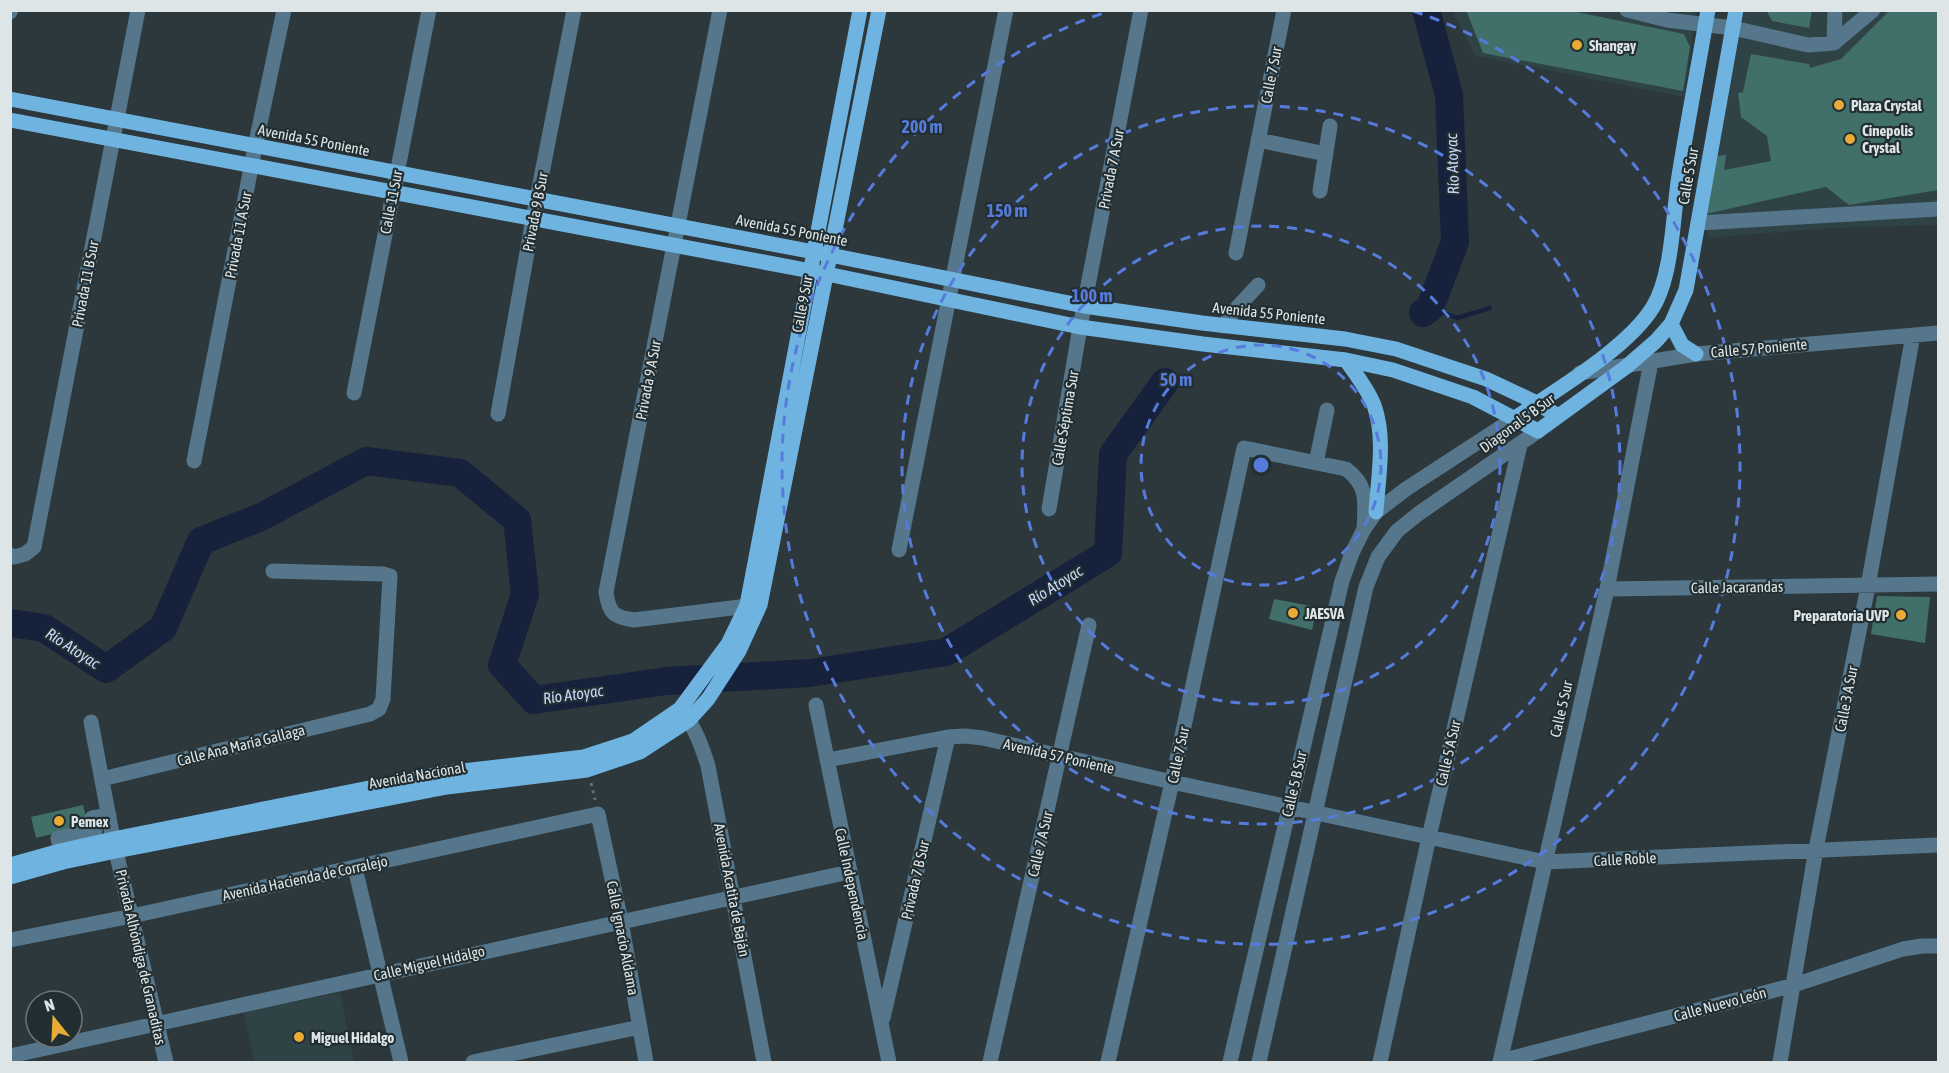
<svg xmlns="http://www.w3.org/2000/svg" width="1949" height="1073" viewBox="0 0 1949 1073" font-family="'Asap Condensed',sans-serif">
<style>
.built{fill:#2f4347}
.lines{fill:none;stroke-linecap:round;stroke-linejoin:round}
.stream{stroke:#16213b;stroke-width:4.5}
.river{stroke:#16213b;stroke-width:28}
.building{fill:#416f69}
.path{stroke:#667173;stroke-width:3;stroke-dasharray:3 4.5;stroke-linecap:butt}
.minor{stroke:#55768b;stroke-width:15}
.major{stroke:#6fb3e0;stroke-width:15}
.ring{fill:none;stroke:#577bdc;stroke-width:3;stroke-dasharray:10 8}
.poi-dot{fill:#e8ab37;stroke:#222e31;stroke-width:2}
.labels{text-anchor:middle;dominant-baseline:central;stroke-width:4.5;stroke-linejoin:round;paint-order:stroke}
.poi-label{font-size:15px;font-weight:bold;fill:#dde5e6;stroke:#222e31;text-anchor:start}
.street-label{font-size:15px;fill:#dde5e6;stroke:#222e31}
.water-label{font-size:16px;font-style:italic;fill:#c7d7f8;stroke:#222e31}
.centre{fill:#577bdc;stroke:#222e31;stroke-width:3}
.ring-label{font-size:18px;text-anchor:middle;font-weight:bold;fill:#577bdc;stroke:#222e31;stroke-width:4.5;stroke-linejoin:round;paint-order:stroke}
</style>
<rect width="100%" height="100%" fill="#2c383b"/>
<!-- built -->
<path class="built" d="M1453,11H1696L1684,97L1475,56Z
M1744,11H1938V225L1829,228L1708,238L1706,214Z
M340,993L354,1062H254L244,1012Z"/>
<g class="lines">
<!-- stream -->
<path class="stream" d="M1430,308L1457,318L1490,308"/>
<!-- river -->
<path class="river" d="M1423,313L1430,308L1455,242L1449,95L1426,10
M10,623L44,628L106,669L163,628L201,541L261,517L366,461L460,473L517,520L525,594L502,665L534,700L667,681L810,673L946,652L1108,553L1113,454L1165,382"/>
</g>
<!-- building -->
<path class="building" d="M1466,10H1567L1684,34L1690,47L1683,91L1483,53Z
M1766,10H1812L1809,28L1772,21Z
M1890,10H1938V190L1849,205L1826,187L1706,214L1716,156L1726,155L1724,170L1771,161L1767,136L1741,117L1738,93L1743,92L1751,54L1809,64L1810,68L1841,59Z
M1877,596L1930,597L1925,643L1871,634Z
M1274,599L1317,607L1312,630L1269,619Z
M83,805L88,825L36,838L31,817Z"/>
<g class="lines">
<!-- path -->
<path class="path" d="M591,783L595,800"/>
<!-- minor -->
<path class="minor" d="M720,10L606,592C609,613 613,617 634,620L756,605
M1627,10L1667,20L1733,28L1808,45L1834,43L1835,10
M10,12L11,10
M1834,43L1873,10
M1258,140L1326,154
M1320,191L1330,126
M1698,223L1938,209
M1236,253L1284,10
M1224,326L1233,312L1258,285
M1580,373L1696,354L1938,333
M354,393L429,10
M498,414L533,219L574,10
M194,461L255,147L284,10
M1316,463L1327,410
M1049,509L1080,327L1141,10
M899,550L1006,10
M10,555L14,557L25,554L34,547L138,10
M1607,589L1938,584
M816,705L889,1062
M682,711C695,727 702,747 708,766L764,1062
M91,722L113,839L166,1062
M827,760L948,737L965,736L983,738L1172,782L1545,862L1938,845
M102,779L370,714L379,709L383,699L390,576L383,574L273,571
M63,862L58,838L95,831L92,818L109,815
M355,868L401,1062
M10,940L132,916L598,814L621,921L646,1062
M883,1018L948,737
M10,1056L849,872
M1501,1061L1794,985L1903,949L1922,946H1938
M473,1062L640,1027
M990,1062L1089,625
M1108,1062L1172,782L1244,448L1346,469C1369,486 1365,503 1364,529
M1230,1062L1342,581L1352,553L1364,529L1376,512L1406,489L1515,418
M1259,1062L1366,587L1378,557L1397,531L1418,514L1538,431
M1380,1062L1429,837L1520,445
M1500,1062L1607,589L1651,362
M1780,1062L1816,849L1868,586L1913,335"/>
<!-- major -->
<path class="major" d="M10,99L830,255L1084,306L1202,323L1345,339L1396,349L1486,379L1537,403L1558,416
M10,120L827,274L1080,327L1203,344L1346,360L1393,370L1473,397L1538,431L1626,367L1656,341L1671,324L1686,290L1736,10
M1671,324L1682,345L1696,354
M1346,360C1356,375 1367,388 1374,405C1386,438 1378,478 1376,512
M1515,418C1556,390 1628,348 1653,307C1672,276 1673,218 1678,182C1687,125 1698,68 1708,10
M10,865L60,851L113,839L445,773L584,757L633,741L680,709L728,644L747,605L860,10
M10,877L63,862L116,851L447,787L587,770L640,752L689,720L708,699L739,651L760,605L879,10"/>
</g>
<!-- distance rings -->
<g class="ring">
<circle cx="1261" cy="465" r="120"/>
<circle cx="1261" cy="465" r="239"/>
<circle cx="1261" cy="465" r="359"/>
<path d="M1413 11A479 479 0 1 1 1109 11"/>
</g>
<!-- markers -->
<g class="poi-dot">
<circle cx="1577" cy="45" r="6"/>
<circle cx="1839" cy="105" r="6"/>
<circle cx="1850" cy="139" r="6"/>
<circle cx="1293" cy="613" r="6"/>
<circle cx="1901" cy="615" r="6"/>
<circle cx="59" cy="821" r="6"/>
<circle cx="299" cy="1037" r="6"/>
</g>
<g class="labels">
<!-- poi labels -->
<g class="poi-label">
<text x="1589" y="45">Shangay</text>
<text x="1851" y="105">Plaza Crystal</text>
<text x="1862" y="130">Cinepolis<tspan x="1862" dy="17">Crystal</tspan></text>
<text x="1305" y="613">JAESVA</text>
<text x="1889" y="615" text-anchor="end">Preparatoria UVP</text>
<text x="71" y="821">Pemex</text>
<text x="311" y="1037">Miguel Hidalgo</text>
</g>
<!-- street labels -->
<g class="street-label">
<text transform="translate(1271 75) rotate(-79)">Calle 7 Sur</text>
<text transform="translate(314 140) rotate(11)">Avenida 55 Poniente</text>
<text transform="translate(1111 169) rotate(-79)">Privada 7 A Sur</text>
<text transform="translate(1688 176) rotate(-80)">Calle 5 Sur</text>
<text transform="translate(391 202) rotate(-79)">Calle 11 Sur</text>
<text transform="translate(535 212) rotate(-79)">Privada 9 B Sur</text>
<text transform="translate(792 230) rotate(11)">Avenida 55 Poniente</text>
<text transform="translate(238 235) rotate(-79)">Privada 11 A Sur</text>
<text transform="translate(85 284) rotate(-79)">Privada 11 B Sur</text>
<text transform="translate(802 304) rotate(-79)">Calle 9 Sur</text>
<text transform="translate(1269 313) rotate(6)">Avenida 55 Poniente</text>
<text transform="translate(1759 348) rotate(-5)">Calle 57 Poniente</text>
<text transform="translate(648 380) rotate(-79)">Privada 9 A Sur</text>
<text transform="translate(1065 418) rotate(-80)">Calle Séptima Sur</text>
<text transform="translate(1517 423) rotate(-36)">Diagonal 5 B Sur</text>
<text transform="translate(1737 587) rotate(-1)">Calle Jacarandas</text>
<text transform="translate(1846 699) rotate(-79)">Calle 3 A Sur</text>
<text transform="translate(1561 709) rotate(-77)">Calle 5 Sur</text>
<text transform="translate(241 745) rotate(-14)">Calle Ana María Gallaga</text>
<text transform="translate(1448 753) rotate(-77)">Calle 5 A Sur</text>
<text transform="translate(1178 755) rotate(-78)">Calle 7 Sur</text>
<text transform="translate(1059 756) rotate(13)">Avenida 57 Poniente</text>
<text transform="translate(417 775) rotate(-10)">Avenida Nacional</text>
<text transform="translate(1294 784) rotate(-77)">Calle 5 B Sur</text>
<text transform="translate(1040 844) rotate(-77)">Calle 7 A Sur</text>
<text transform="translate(1625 859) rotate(-3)">Calle Roble</text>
<text transform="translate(305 878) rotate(-12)">Avenida Hacienda de Corralejo</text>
<text transform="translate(915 880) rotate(-77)">Privada 7 B Sur</text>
<text transform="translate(852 884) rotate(78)">Calle Independencia</text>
<text transform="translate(732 890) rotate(79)">Avenida Acatita de Baján</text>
<text transform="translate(623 938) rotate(79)">Calle Ignacio Aldama</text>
<text transform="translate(141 957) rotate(77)">Privada Alhóndiga de Granaditas</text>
<text transform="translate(429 963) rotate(-13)">Calle Miguel Hidalgo</text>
<text transform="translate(1720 1004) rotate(-15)">Calle Nuevo León</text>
</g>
<!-- water labels -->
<g class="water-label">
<text transform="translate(1452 164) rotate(-92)">Río Atoyac</text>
<text transform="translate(1055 585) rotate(-32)">Río Atoyac</text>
<text transform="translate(73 648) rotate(33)">Río Atoyac</text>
<text transform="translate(573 694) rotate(-8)">Río Atoyac</text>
</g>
</g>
<circle cx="1261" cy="465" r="9" class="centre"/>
<g class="ring-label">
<text x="922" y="133">200 m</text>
<text x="1007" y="217">150 m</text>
<text x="1092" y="302">100 m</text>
<text x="1176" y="386">50 m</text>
</g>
<!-- border -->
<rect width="1949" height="1073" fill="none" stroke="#dde5e6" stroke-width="24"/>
<!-- north arrow -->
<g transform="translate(54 1019) rotate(342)"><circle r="28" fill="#222e31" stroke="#6d7779" stroke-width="1.5"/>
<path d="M0-4.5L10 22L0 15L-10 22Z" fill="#e8ab37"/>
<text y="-9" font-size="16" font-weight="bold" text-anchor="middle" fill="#dde5e6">N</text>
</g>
</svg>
